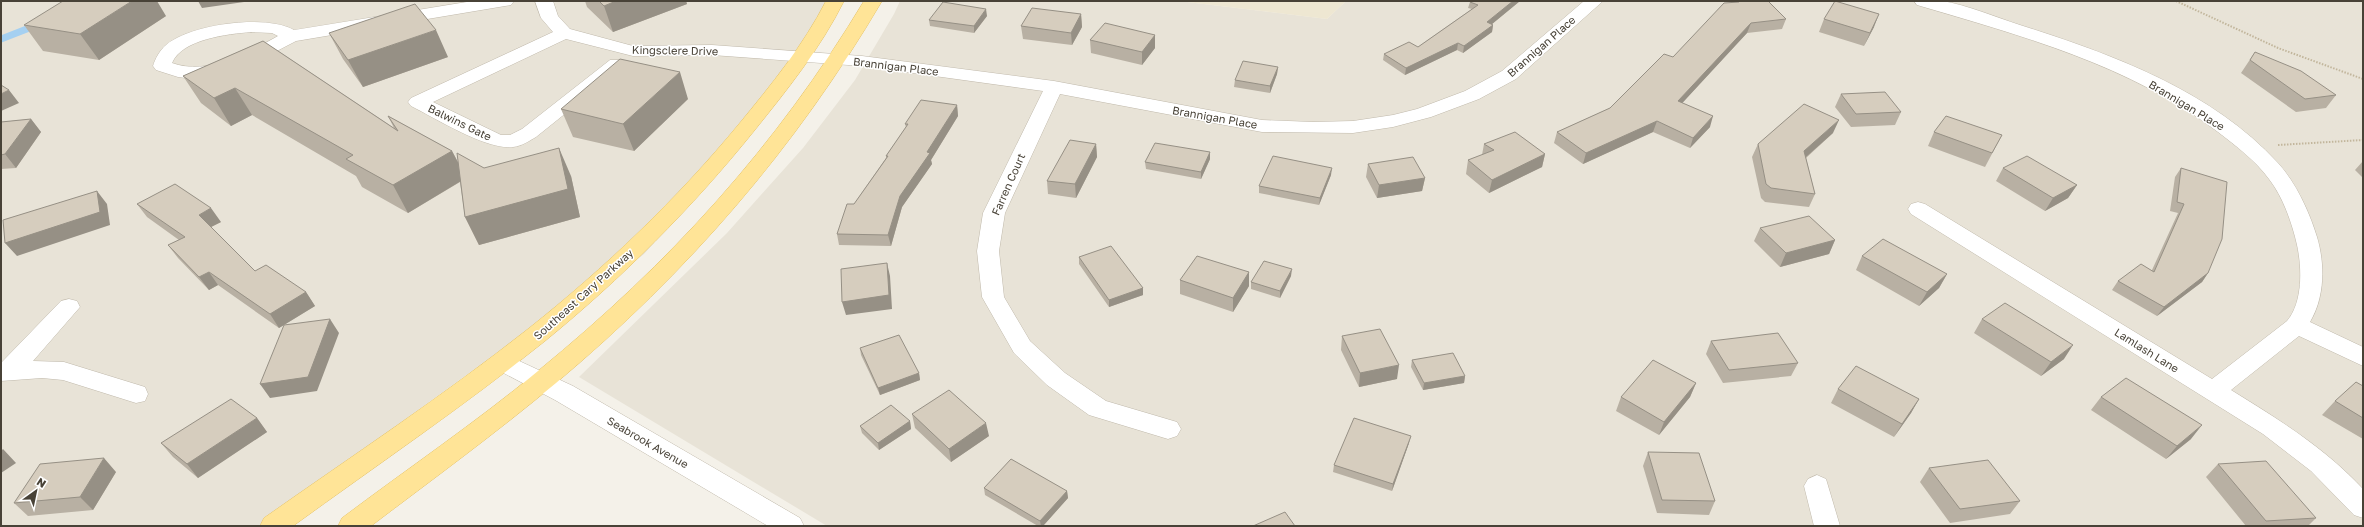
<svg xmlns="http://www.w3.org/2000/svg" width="2364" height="527" viewBox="0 0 2364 527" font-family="'Golos Text',sans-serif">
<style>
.residential{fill:#e8e3d7}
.education{fill:#eee7d2}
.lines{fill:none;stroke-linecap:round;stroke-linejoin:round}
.stream{stroke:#a5d0f1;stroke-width:7}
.minor-casing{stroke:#c0b9ab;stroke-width:1}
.primary-casing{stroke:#e5c266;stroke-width:1}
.path{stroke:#c2b69c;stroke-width:2;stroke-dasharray:1.5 1.5;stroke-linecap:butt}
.minor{fill:#fff;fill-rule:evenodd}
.primary{fill:#ffe497;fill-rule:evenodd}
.wall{fill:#b8b0a3}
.shaded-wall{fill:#969085}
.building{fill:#d6cdbe;stroke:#969085}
.labels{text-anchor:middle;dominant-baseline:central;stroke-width:3;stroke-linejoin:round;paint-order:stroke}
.street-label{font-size:11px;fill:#484237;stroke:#fff}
</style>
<rect width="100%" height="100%" fill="#f4f1e9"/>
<!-- residential -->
<path class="residential" d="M1,1H835L737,148L644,254L534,338L518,360L501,350L258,526H1Z
M900,1H1179L1327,19L1346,1H2363V526H827L579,377L727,233L803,148L855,80L894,14Z"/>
<!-- education -->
<path class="education" d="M1179,1H1346L1327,19Z"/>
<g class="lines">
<!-- stream -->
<path class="stream" d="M1,39L37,25"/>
<defs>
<path id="minor" d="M473,1H514L511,5L505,6L296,41L252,64L211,77L194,79L178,77L156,70L153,66C155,59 160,50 166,45C191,24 266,14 294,30ZM251,32L272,33L278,36C247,53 208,76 172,63C182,39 228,34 251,32Z
M535,1H553L558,16L570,29L633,46L712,45L862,56L1054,81L1262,120L1313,122L1353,121L1393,115L1417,109L1465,91L1502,71L1584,1H1603L1516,79L1479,99L1431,117L1393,127L1353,133L1262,132L1060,94L1005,213L999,251L1004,297L1030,341L1065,373L1106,401L1177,422L1181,429L1177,436L1168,439L1089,415L1047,385L1014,353L982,297L977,251L983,213L1043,91L862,66L712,55L633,56L566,39L433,102L501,135H510L522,129L610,60H622L625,64L622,68L536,137C529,141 522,146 513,147C486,150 437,119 411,106L408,102L411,98L553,32L541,18Z
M1914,1C1923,1 1933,0 1942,1C1967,5 1995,17 2020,25C2111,54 2211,90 2278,163C2296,183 2309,211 2317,237C2325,264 2325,297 2310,322L2363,347V366L2299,336L2231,390C2278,419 2325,448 2363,489V518L2354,515L2311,471L2263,434L1911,214L1908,209L1911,204L1918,202L1925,204L2212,379L2287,321C2303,302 2302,268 2297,245C2292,223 2283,197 2269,179C2255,160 2236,146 2218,132C2130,65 2022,36 1917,5Z
M69,299L77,301L80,307L33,361L64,362L145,387L148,394L145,401L136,403L63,380L42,378L1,381V363L61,301Z
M502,353L573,386L800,518L804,526H768L555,400L494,368L490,362L494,356Z
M1817,475L1826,479L1840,526H1814L1804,486L1808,479Z"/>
<path id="primary" d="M826,1H844C820,49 787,90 754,131C692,208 621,279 545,341C464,406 377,465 293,526H260L264,518C352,456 443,396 528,329C605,268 677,199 739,124C771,85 803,46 826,1Z
M864,1H882C795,149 687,273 556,383C496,433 433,479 371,526H338L342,518C407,469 475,423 538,371C670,263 776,147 864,1Z"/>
</defs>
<!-- minor casing -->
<use href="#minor" class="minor-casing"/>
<!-- primary casing -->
<use href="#primary" class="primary-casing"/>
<!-- path -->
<path class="path" d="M2176,1L2278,48L2363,79
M2278,145L2363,140"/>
<!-- minor -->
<use href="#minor" class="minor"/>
<!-- primary -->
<use href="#primary" class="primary"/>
</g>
<!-- wall -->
<path class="wall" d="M585,1H686L687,4L613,32L587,7Z
M1470,1H1520L1492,24L1493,25L1492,32L1463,53L1457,50L1405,75L1383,60L1384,54L1418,47L1472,9L1468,8L1470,2Z
M1732,1H1768L1786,19L1782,29L1747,33L1682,103L1710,127L1690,148L1653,132L1583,164L1554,143L1557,132L1610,108L1673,57L1732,3Z
M1081,14L1082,27L1072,45L1023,39L1021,26Z
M166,16L99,60L43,51L24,25Z
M987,16L974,33L930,26L929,20Z
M1824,19L1874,27L1864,46L1819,32Z
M329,33L448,57L363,87L343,59Z
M1155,35V48L1142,65L1091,53L1090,40Z
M263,41L394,128L388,116L452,151L458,162L484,168L571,176L580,217L479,245L465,217L460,182L408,213L362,187L356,176L252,115L231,126L201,103L183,76Z
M2255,52L2336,95L2326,108L2296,112L2241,73Z
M1278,67L1277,74L1270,93L1234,87L1235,80Z
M1841,94L1901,112L1895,125L1851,127L1835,107Z
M688,99L634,151L573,137L561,109Z
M957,105L958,116L931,160L932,164L902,207L891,246L839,245L837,234L854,204L886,158V156L906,127L905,124Z
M31,119L41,132L16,168L1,169V122Z
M1934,132L2002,135L1985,167L1928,146Z
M1833,133L1806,158L1815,194L1809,207L1765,202L1761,198L1752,157L1758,144Z
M1096,144L1097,157L1076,198L1048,194L1047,181Z
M1484,144L1545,154L1542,167L1489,193L1466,174L1468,160L1482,155Z
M1210,152V159L1201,179L1146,169L1145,162Z
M2363,161V178L2355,170Z
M1368,164L1425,178L1422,191L1377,198L1366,177Z
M2003,168L2077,185L2068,198L2045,211L1996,181Z
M2181,168L2208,273L2202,282L2157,316L2112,290L2118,281L2152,270L2178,213L2170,211L2175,177Z
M1331,175L1319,205L1259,193V186Z
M137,204L221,222L211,227L255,271L306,292L315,306L279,328L218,285L209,290L178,258L168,245L179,240L147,217Z
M1760,228L1835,240L1829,254L1780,267L1754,241Z
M1862,256L1947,274L1939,288L1919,306L1856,270Z
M1079,257L1143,288V295L1109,307L1079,264Z
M1249,272V286L1233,312L1180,294V280Z
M1291,276L1280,298L1251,289V282Z
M1982,319L2064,359L2041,376L1974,333Z
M1342,336L1397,379L1359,387L1341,350Z
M1711,341L1798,363L1791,376L1723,383L1706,354Z
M860,348L919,373L920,380L880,395L861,355Z
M1412,360L1465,376L1464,383L1423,390L1411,367Z
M1696,383L1690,397L1659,435L1616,411L1621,397Z
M2363,386V439L2322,415L2335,401Z
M1838,389L1919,399L1911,413L1894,437L1831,403Z
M2101,397L2191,439L2166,459L2091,410Z
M912,414L989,436L951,462L915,428Z
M257,418L267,432L198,478L173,457L161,443Z
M910,421L911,429L879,450L862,433L860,426Z
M1409,443L1392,491L1333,472L1334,465Z
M1648,452L1715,501L1709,515L1657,513L1643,466Z
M2218,464L2316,518L2308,526H2246L2206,477Z
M1929,468L2020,501L2010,514L1950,523L1920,482Z
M116,472L93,510L28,516L14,503Z
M984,488L1067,491L1068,498L1043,526H1038L985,495Z"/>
<!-- shaded-wall -->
<path class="shaded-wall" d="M132,1H157L166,16L99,60L80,34Z
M198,1H251L202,8Z
M616,1H686L687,4L613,32L604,6Z
M1513,1H1520L1486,29L1487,22Z
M986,9L987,16L974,33V26Z
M1081,14L1082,27L1072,45L1071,33Z
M1879,14L1874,27L1864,46L1870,33Z
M1751,23L1747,33L1674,112L1678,101Z
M1493,25L1492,32L1463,53L1464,46Z
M436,30L448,57L363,87L348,60Z
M1155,35V48L1142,65V52Z
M1458,43L1457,50L1405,75L1406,68Z
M1278,67L1277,74L1270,93V86Z
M680,72L688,99L634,151L623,124Z
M235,88L252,115L231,126L214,98Z
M9,90L19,103L1,111V94Z
M957,105L958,116L931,160L932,164L902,207L891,246L888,235L900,196L927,152Z
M1713,116L1710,127L1690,148L1693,138Z
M31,119L41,132L16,168L5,154Z
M1839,120L1833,133L1798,164L1804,151Z
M1657,121L1653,132L1583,164L1586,153Z
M1096,144L1097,157L1076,198L1075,184Z
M559,148L571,176L580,217L479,245L465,217Z
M452,151L466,178L408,213L393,185Z
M1210,152V159L1201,179V172Z
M1545,154L1542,167L1489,193L1492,180Z
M1332,168L1331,175L1319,205L1320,198Z
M1425,178L1422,191L1377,198L1379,185Z
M2077,185L2068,198L2045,211L2053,198Z
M97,191L107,204L110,225L17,256L5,243Z
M211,208L221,222L209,228L199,215Z
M1835,240L1829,254L1780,267L1786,253Z
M887,263L890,276L892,309L846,315L842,302Z
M1292,269L1291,276L1280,298V291Z
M209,272L218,285L209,290L199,277Z
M1249,272V286L1233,312V298Z
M2208,273L2202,282L2157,316L2164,307Z
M1947,274L1939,288L1919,306L1927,292Z
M1143,288V295L1109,307V300Z
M306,292L315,306L279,328L270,314Z
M330,319L339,333L317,391L270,398L260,384Z
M2073,345L2064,359L2041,376L2051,362Z
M1399,365L1397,379L1359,387L1360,373Z
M919,373L920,380L880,395L878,388Z
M1465,376L1464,383L1423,390L1424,383Z
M1696,383L1690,397L1659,435L1664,422Z
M1919,399L1911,413L1894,437L1902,424Z
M257,418L267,432L198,478L187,464Z
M910,421L911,429L879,450L878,443Z
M986,423L989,436L951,462L949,449Z
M2202,425L2191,439L2166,459L2177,446Z
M1411,436L1409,443L1392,491L1393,484Z
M3,449L16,463L1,473V451Z
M104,458L116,472L93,510L80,497Z
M1067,491L1068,498L1043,526H1041L1040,521Z"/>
<!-- building -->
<path class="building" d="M63,1H132L80,34L24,25Z
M599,1H616L604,6Z
M1470,1H1513L1487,22L1493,25L1464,46L1458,43L1406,68L1384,54L1409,42L1418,47L1478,5L1470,2Z
M1738,1H1768L1786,19L1751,23L1678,101L1713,116L1693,138L1657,121L1586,153L1557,132L1610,108L1664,54L1673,57L1724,3L1739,2Z
M1835,1L1879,14L1870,33L1824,19Z
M943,2L986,9L974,26L929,20Z
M415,4L436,30L348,60L329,33Z
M1032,8L1081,14L1071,33L1021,26Z
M1105,23L1155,35L1142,52L1090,40Z
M263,41L398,131L388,116L452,151L393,185L346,159L353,155L235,88L214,98L183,76Z
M2255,52L2301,71L2336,95L2305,99L2250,60Z
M620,59L680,72L623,124L561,109Z
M1243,61L1278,67L1270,86L1235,80Z
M1,85L9,90L1,94Z
M1885,92L1901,112L1856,114L1841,94Z
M921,100L957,105L927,152L930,153L900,196L888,235L837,234L847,204H854L888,156H886L908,124H905Z
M1804,104L1839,120L1804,151L1815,194L1771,188L1766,184L1758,144Z
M1946,116L2002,135L1992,153L1934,132Z
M31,119L5,154L1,155V122Z
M1515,132L1545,154L1492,180L1468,160L1494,150L1484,144Z
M1070,140L1096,144L1075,184L1047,181Z
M1155,143L1210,152L1201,172L1145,162Z
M559,148L568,189L465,217L457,153L484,168Z
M1273,156L1332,168L1320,198L1259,186Z
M2027,156L2077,185L2053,198L2003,168Z
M1413,157L1425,178L1379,185L1368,164Z
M2181,168L2227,182L2222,239L2208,273L2164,307L2118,281L2141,264L2154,272L2184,204L2177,202Z
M175,184L211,208L199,215L255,271L266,265L306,292L270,314L209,272L199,277L168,245L185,237L137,204Z
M97,191L100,212L5,243L3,220Z
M1809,216L1835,240L1786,253L1760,228Z
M1883,239L1947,274L1927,292L1862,256Z
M1111,246L1143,288L1109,300L1079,257Z
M1197,256L1249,272L1233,298L1180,280Z
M1264,261L1292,269L1280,291L1251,282Z
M887,263L889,295L842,302L841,269Z
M2005,303L2073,345L2051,362L1982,319Z
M330,319L308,377L260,384L284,325Z
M1380,329L1399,365L1360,373L1342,336Z
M1778,333L1798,363L1729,370L1711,341Z
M899,335L919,373L878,388L860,348Z
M1453,353L1465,376L1424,383L1412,360Z
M1653,360L1696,383L1664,422L1621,397Z
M1856,366L1919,399L1902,424L1838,389Z
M2126,378L2202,425L2177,446L2101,397Z
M2356,382L2363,386V418L2335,401Z
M949,390L986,423L949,449L912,414Z
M231,399L257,418L187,464L161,443Z
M891,405L910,421L878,443L860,426Z
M1354,418L1411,436L1393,484L1334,465Z
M1648,452L1699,453L1715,501L1662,500Z
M104,458L80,497L14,503L40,464Z
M1011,459L1067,491L1040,521L984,488Z
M1988,460L2020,501L1960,509L1929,468Z
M2266,461L2316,518L2266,521L2218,464Z
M1285,512L1295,526H1253Z"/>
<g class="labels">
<!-- street labels -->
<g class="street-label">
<text transform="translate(1541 46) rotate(-41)">Brannigan Place</text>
<text transform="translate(675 50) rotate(1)">Kingsclere Drive</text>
<text transform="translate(896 66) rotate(7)">Brannigan Place</text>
<text transform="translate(2187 105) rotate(31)">Brannigan Place</text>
<text transform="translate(1215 117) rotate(10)">Brannigan Place</text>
<text transform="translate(460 122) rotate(26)">Balwins Gate</text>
<text transform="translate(1008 184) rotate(-66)">Farren Court</text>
<text transform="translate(583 294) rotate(-42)">Southeast Cary Parkway</text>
<text transform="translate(2147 350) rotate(32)">Lamlash Lane</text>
<text transform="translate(648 442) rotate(30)">Seabrook Avenue</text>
</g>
</g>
<!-- border -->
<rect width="2364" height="527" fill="none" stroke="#484237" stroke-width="4"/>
<!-- north arrow -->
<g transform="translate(36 491) rotate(33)" stroke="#ffffff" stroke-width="3" paint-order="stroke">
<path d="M0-3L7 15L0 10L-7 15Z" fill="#484237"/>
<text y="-6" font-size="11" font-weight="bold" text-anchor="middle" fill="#484237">N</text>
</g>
</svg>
